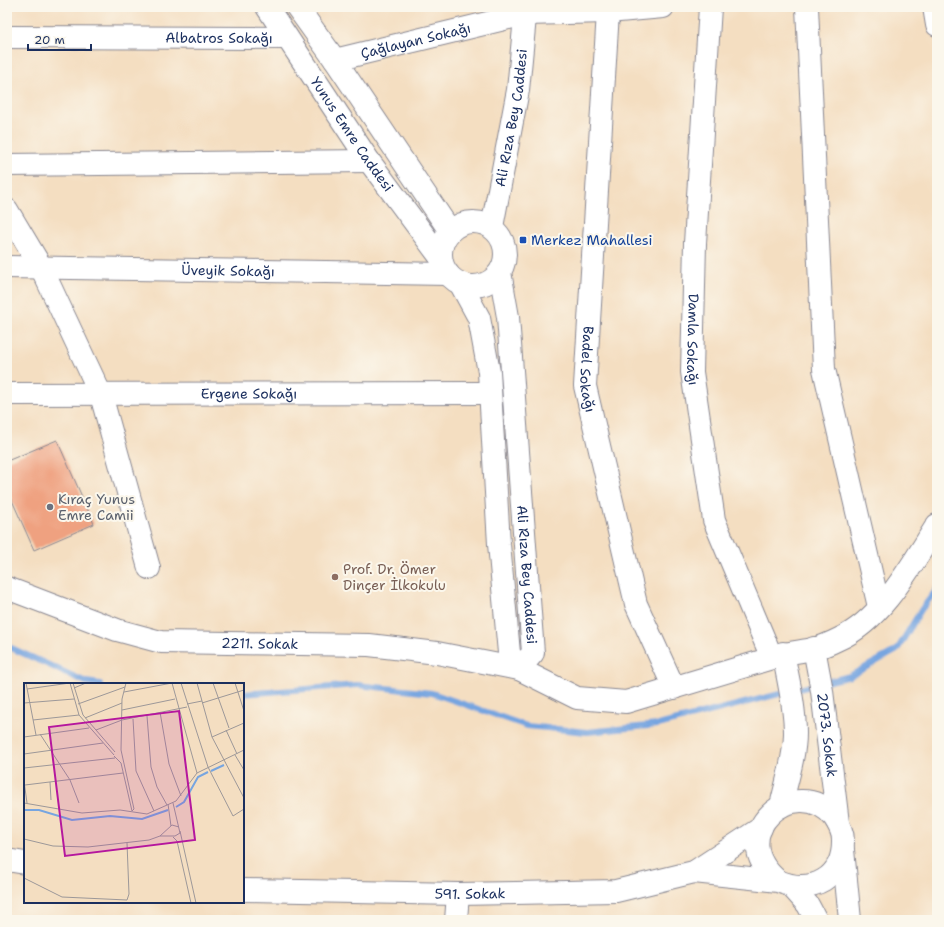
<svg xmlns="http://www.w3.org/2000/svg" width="944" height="927" viewBox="0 0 944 927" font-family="'Shantell Sans',sans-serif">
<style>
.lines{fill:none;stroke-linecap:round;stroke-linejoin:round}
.stream{stroke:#77a5e0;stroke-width:6}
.building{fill:#efa180}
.minor-casing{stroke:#888690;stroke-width:24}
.tertiary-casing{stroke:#888690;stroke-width:24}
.minor{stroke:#fff;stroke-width:22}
.tertiary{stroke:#fff;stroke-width:22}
.transit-dot{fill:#1a4fb4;stroke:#fbf7ec;stroke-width:1.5}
.worship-dot{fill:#6b7280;stroke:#fbf7ec;stroke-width:1.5}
.education-dot{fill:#8d6e63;stroke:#fbf7ec;stroke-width:1.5}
.labels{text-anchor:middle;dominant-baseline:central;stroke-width:4;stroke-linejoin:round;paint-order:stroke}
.street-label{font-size:14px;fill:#1b2f5e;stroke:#fbf7ec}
.transit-label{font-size:14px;fill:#164399;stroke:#fbf7ec;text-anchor:start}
.worship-label{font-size:14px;fill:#5b616d;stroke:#fbf7ec;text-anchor:start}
.education-label{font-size:14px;fill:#785e54;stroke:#fbf7ec;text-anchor:start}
.inset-river{fill:none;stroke:#77a5e0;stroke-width:2}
.inset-road{fill:none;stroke:#9d9899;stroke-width:1}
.view{fill:#b5179e;fill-opacity:0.15;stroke:#b5179e;stroke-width:2}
.inset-edge{fill:none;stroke:#1b2f5e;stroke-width:2}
</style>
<rect width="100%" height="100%" fill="#fbf7ec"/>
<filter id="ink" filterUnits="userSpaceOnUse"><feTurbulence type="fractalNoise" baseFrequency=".025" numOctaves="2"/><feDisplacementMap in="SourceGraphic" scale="8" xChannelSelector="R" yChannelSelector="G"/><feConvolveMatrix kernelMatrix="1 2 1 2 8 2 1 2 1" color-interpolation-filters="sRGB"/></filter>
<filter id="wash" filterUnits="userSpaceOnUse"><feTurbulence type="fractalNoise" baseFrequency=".012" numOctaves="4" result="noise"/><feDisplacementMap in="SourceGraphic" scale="16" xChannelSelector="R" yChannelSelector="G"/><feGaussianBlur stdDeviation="0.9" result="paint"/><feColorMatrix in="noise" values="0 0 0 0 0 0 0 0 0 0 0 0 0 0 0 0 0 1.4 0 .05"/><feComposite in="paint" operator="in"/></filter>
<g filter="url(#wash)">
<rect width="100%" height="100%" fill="#f4dec1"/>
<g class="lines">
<!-- stream -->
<path class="stream" d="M7,646L86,682L100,684
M243,694L357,685L432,693L527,726L587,732L658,725L850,676L897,650L921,610L937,589"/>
</g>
<g id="blocks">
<!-- building -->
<path class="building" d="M57,440L94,524L34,550L7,489V461Z"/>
</g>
</g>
<g filter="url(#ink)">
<use href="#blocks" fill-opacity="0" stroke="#888690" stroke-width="1"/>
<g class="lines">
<defs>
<g id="minor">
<path id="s1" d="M710,7L695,243L692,372L714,520L772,658"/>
<path d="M807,7L824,369L879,607"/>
<path d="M934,7L937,25"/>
<path id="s2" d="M608,12L585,386L636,604L674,688"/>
<path id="s3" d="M7,37L287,38"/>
<path id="s4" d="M335,60L525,14L608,12L663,7"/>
<path d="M7,165L369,161"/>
<path d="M7,210L41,267L101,395L149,568"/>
<path id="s5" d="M7,267L448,274"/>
<path id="s6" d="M7,394L490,393"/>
<path id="s7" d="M814,648L822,691L838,823"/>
<path d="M781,806C786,783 795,757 795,733C795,706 788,679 783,653"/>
<path d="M843,850L850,920"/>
<path d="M7,860L25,863"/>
<path d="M694,872L778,881C812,895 844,878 843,840C843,832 838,823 834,817C796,771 721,834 778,881"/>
<path d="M791,886L808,905L816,920"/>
<path id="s8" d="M243,890L458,894L616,891L694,872L761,828"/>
<path d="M456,920L458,894"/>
</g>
<g id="tertiary">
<path id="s9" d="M267,7L369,161L441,258"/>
<path d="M297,7L335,60L450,231"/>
<circle cx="473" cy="254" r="32"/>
<path id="s10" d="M492,227L518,90L526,7"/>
<path id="s11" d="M500,272L508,317L533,653L519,669"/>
<path d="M460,283L479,318L489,372L499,544L509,653L519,669"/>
<path id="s12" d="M7,588L117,630L161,642L369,645L437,653L519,669L577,698L626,702L772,658C786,652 799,652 813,649C822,647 831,643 839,639C882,620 912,564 937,525"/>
</g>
</defs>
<!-- minor casing -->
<use href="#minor" class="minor-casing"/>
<!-- tertiary casing -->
<use href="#tertiary" class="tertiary-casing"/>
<!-- minor -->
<use href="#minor" class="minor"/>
<!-- tertiary -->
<use href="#tertiary" class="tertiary"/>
</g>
</g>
<!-- markers -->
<rect class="transit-dot" x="519" y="236" width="8" height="8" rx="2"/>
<circle class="worship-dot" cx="50" cy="507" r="4"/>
<circle class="education-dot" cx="335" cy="577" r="4"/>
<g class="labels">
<!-- street labels -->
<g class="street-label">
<text stroke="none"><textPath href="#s3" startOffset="212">Albatros Sokağı</textPath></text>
<text stroke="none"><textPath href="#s4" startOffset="83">Çağlayan Sokağı</textPath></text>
<text stroke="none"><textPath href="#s10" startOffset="111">Ali Rıza Bey Caddesi</textPath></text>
<text stroke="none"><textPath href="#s9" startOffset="153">Yunus Emre Caddesi</textPath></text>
<text stroke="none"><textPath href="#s5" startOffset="221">Üveyik Sokağı</textPath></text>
<text stroke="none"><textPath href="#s1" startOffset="333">Damla Sokağı</textPath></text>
<text stroke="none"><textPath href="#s2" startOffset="358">Badel Sokağı</textPath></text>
<text stroke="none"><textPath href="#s6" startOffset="242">Ergene Sokağı</textPath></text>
<text stroke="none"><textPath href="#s11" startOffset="304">Ali Rıza Bey Caddesi</textPath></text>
<text stroke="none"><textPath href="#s12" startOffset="262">2211. Sokak</textPath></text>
<text stroke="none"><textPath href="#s7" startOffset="88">2073. Sokak</textPath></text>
<text stroke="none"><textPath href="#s8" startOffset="227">591. Sokak</textPath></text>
</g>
<!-- transit labels -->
<g class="transit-label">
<text x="531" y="240">Merkez Mahallesi</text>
</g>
<!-- worship labels -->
<g class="worship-label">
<text x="58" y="499">Kıraç Yunus<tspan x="58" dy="16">Emre Camii</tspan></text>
</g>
<!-- education labels -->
<g class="education-label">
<text x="343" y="569">Prof. Dr. Ömer<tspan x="343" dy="16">Dinçer İlkokulu</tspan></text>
</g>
</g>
<!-- overview -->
<g transform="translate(24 683)">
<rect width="220" height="220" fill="#f4dec1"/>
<path class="inset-river" d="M187,88L200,82M152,124L160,119L174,94L184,89M0,127H15L48,137L86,133L118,136L144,127"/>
<path class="inset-road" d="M2,0L12,52M49,0L59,32L91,69M102,0L98,16L97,67L110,126L108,128M148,0L173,90M157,0L184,84L209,133L220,126M173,0L188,54L220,115M189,0L205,45M211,0L220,28M50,5L62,0M3,6L46,0L55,32L90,72M100,9L148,0M0,20L50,16M178,20L220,7M54,21L101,4M163,21L178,18M98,27L151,16M136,29L145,81L157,113M123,33L127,84L133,104L143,122M61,35L98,20M109,36L112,88L130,128M9,37L55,32M72,47L98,37L163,24M202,47L213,71M16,51L46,97L55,120M0,54L65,45M188,54L220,40M0,71L79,60M211,72L220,87M90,73L97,80L108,128M0,85L91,75M0,98L3,120M26,99L27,117M1,102L99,90M0,120L58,130L96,127L123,131L152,118L173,90L220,67M144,121L147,143M156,148L172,220M136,153H151L156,150L149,120M149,154L153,158L167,220M0,156L29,163L64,164L125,157L136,153L148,142L155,144M0,195L38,214L103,217L105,211L103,160"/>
<path class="view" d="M155,28L171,157L41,173L25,44Z"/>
<rect width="220" height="220" class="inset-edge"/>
</g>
<!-- margin -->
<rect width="944" height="927" fill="none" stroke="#fbf7ec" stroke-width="24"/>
<!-- scale -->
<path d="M28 44v6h63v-6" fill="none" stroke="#1b2f5e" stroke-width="2"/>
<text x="34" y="44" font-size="12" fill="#1b2f5e" stroke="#fbf7ec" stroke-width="3" paint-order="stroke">20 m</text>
</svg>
